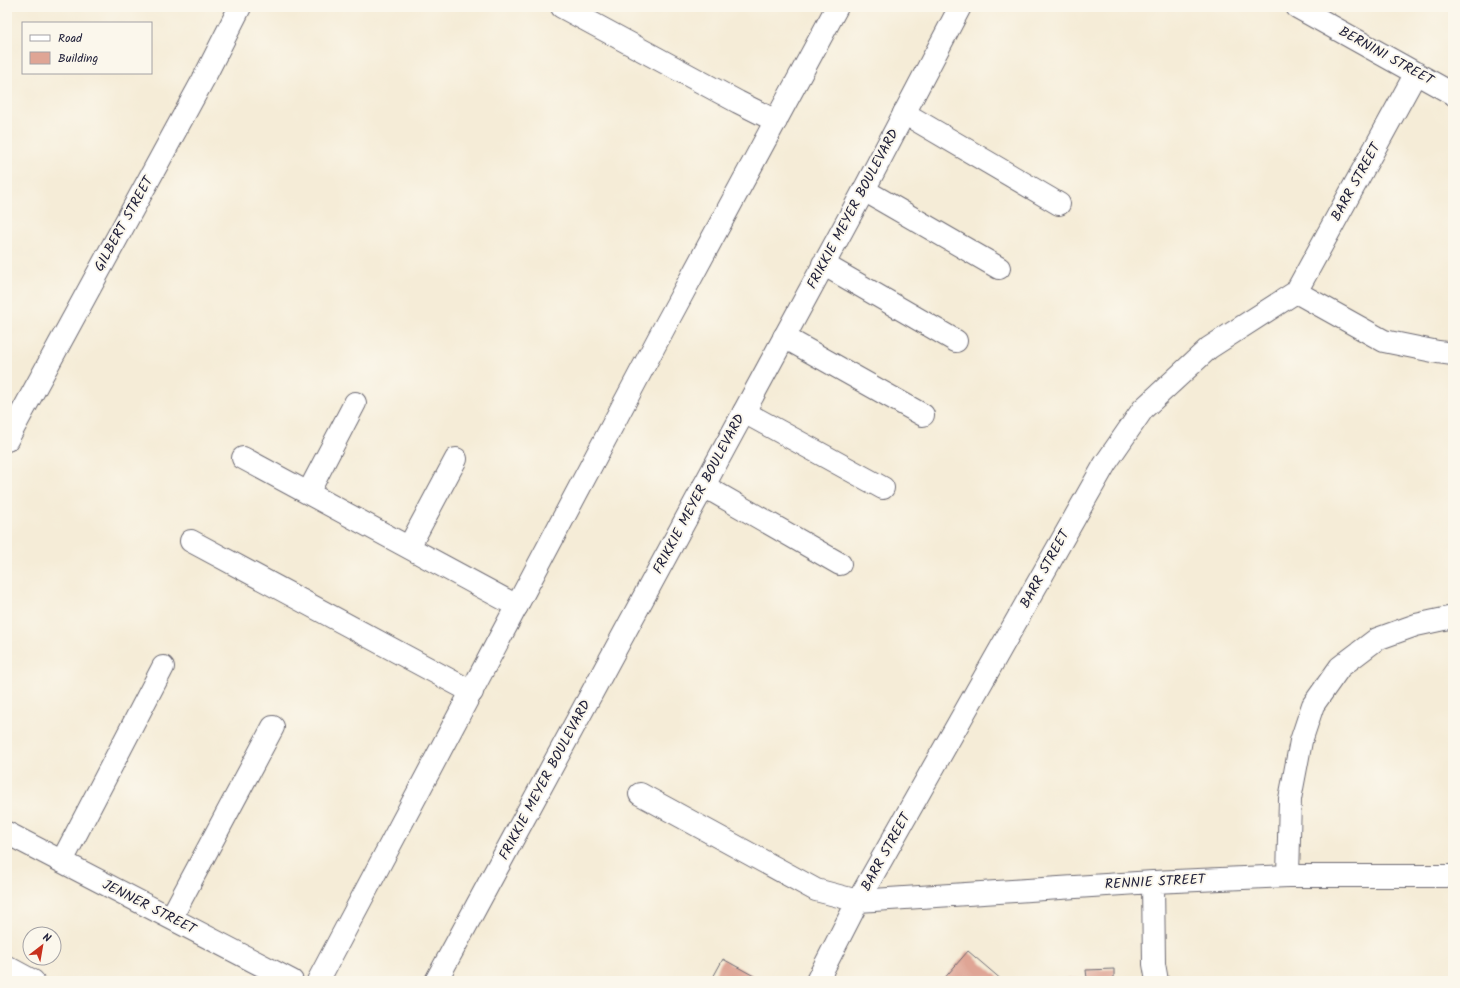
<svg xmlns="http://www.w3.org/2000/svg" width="1460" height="988" viewBox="0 0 1460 988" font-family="Kalam,sans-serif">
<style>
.building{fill:#dfa595}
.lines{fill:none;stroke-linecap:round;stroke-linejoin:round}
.street-casing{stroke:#6c6972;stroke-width:24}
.secondary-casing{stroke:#6c6972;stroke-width:24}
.street{stroke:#fff;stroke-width:22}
.secondary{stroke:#fff;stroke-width:22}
.labels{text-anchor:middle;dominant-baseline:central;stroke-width:4;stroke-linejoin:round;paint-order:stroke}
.street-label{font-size:14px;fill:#22223b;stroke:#fbf7ec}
</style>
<rect width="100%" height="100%" fill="#fbf7ec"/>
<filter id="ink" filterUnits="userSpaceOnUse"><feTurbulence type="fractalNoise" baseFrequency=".025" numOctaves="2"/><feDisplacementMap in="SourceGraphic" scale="8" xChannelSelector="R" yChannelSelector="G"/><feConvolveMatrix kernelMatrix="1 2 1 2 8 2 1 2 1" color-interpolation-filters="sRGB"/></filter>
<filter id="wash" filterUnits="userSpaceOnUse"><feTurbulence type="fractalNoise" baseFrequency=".012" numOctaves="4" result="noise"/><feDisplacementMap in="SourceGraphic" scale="16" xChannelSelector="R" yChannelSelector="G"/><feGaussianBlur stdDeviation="0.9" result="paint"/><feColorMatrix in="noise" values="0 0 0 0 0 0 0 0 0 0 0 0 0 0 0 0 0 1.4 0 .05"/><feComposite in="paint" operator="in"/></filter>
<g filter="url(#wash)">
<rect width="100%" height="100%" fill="#f5ecd7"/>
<g id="blocks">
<!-- building -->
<path class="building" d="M968,951L1003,981H942Z
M723,959L763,981H711Z
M1114,969V981H1066V978H1087L1086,970Z"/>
</g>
</g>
<g filter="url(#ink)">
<use href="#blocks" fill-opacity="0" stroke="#6c6972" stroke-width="1"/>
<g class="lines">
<defs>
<path id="street" d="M562,7L738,102L776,121
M1297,7L1453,94
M904,113L1059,204
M864,190L999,268
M823,264L956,341
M1296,292L1384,341L1438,352L1453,354
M784,337L923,415
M744,412L883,488
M7,440L203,80L240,7
M243,458L517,606
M704,486L840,564
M308,493L355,403
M191,541L472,692
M409,547L456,459
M640,794L816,890L858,901L1153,882L1288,876H1453
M7,833L292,981
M62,861L163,667
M1288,876L1290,799L1301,741L1313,705L1340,667L1377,639L1416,625L1453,617
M1153,882L1154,964L1157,981
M171,918L273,727
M7,967L33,981
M817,981L858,901L1105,464L1143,409L1209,348L1296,292L1416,73"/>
<path id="secondary" d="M318,981L664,328L837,7
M436,981L864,190L960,7"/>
</defs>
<!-- street casing -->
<use href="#street" class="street-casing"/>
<!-- secondary casing -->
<use href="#secondary" class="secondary-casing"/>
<!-- street -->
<use href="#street" class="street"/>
<!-- secondary -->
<use href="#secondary" class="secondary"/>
</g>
</g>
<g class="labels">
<!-- street labels -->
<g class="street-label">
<text transform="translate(1386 56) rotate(29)">BERNINI STREET</text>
<text transform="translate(1356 182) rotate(-61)">BARR STREET</text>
<text transform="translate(853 209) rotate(-62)">FRIKKIE MEYER BOULEVARD</text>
<text transform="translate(124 224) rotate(-61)">GILBERT STREET</text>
<text transform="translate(699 494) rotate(-62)">FRIKKIE MEYER BOULEVARD</text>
<text transform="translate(1045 569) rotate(-61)">BARR STREET</text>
<text transform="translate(545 780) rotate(-62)">FRIKKIE MEYER BOULEVARD</text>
<text transform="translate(886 852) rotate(-61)">BARR STREET</text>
<text transform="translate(1155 882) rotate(-3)">RENNIE STREET</text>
<text transform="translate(149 907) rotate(27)">JENNER STREET</text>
</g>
</g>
<!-- margin -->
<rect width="1460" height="988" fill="none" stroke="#fbf7ec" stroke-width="24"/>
<!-- legend -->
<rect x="22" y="22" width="130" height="52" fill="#fbf7ec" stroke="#a4a2a5"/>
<rect x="30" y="35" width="20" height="6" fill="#ffffff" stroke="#a4a2a5"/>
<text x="58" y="42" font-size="12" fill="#22223b">Road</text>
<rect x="30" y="52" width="20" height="12" fill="#dfa595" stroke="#a4a2a5"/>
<text x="58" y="62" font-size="12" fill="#22223b">Building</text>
<!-- north arrow -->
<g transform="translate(42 946) rotate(31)"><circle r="19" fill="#fbf7ec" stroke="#a4a2a5"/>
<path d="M0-3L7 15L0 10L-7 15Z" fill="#c8321e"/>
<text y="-6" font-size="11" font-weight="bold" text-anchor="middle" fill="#22223b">N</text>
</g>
</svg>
